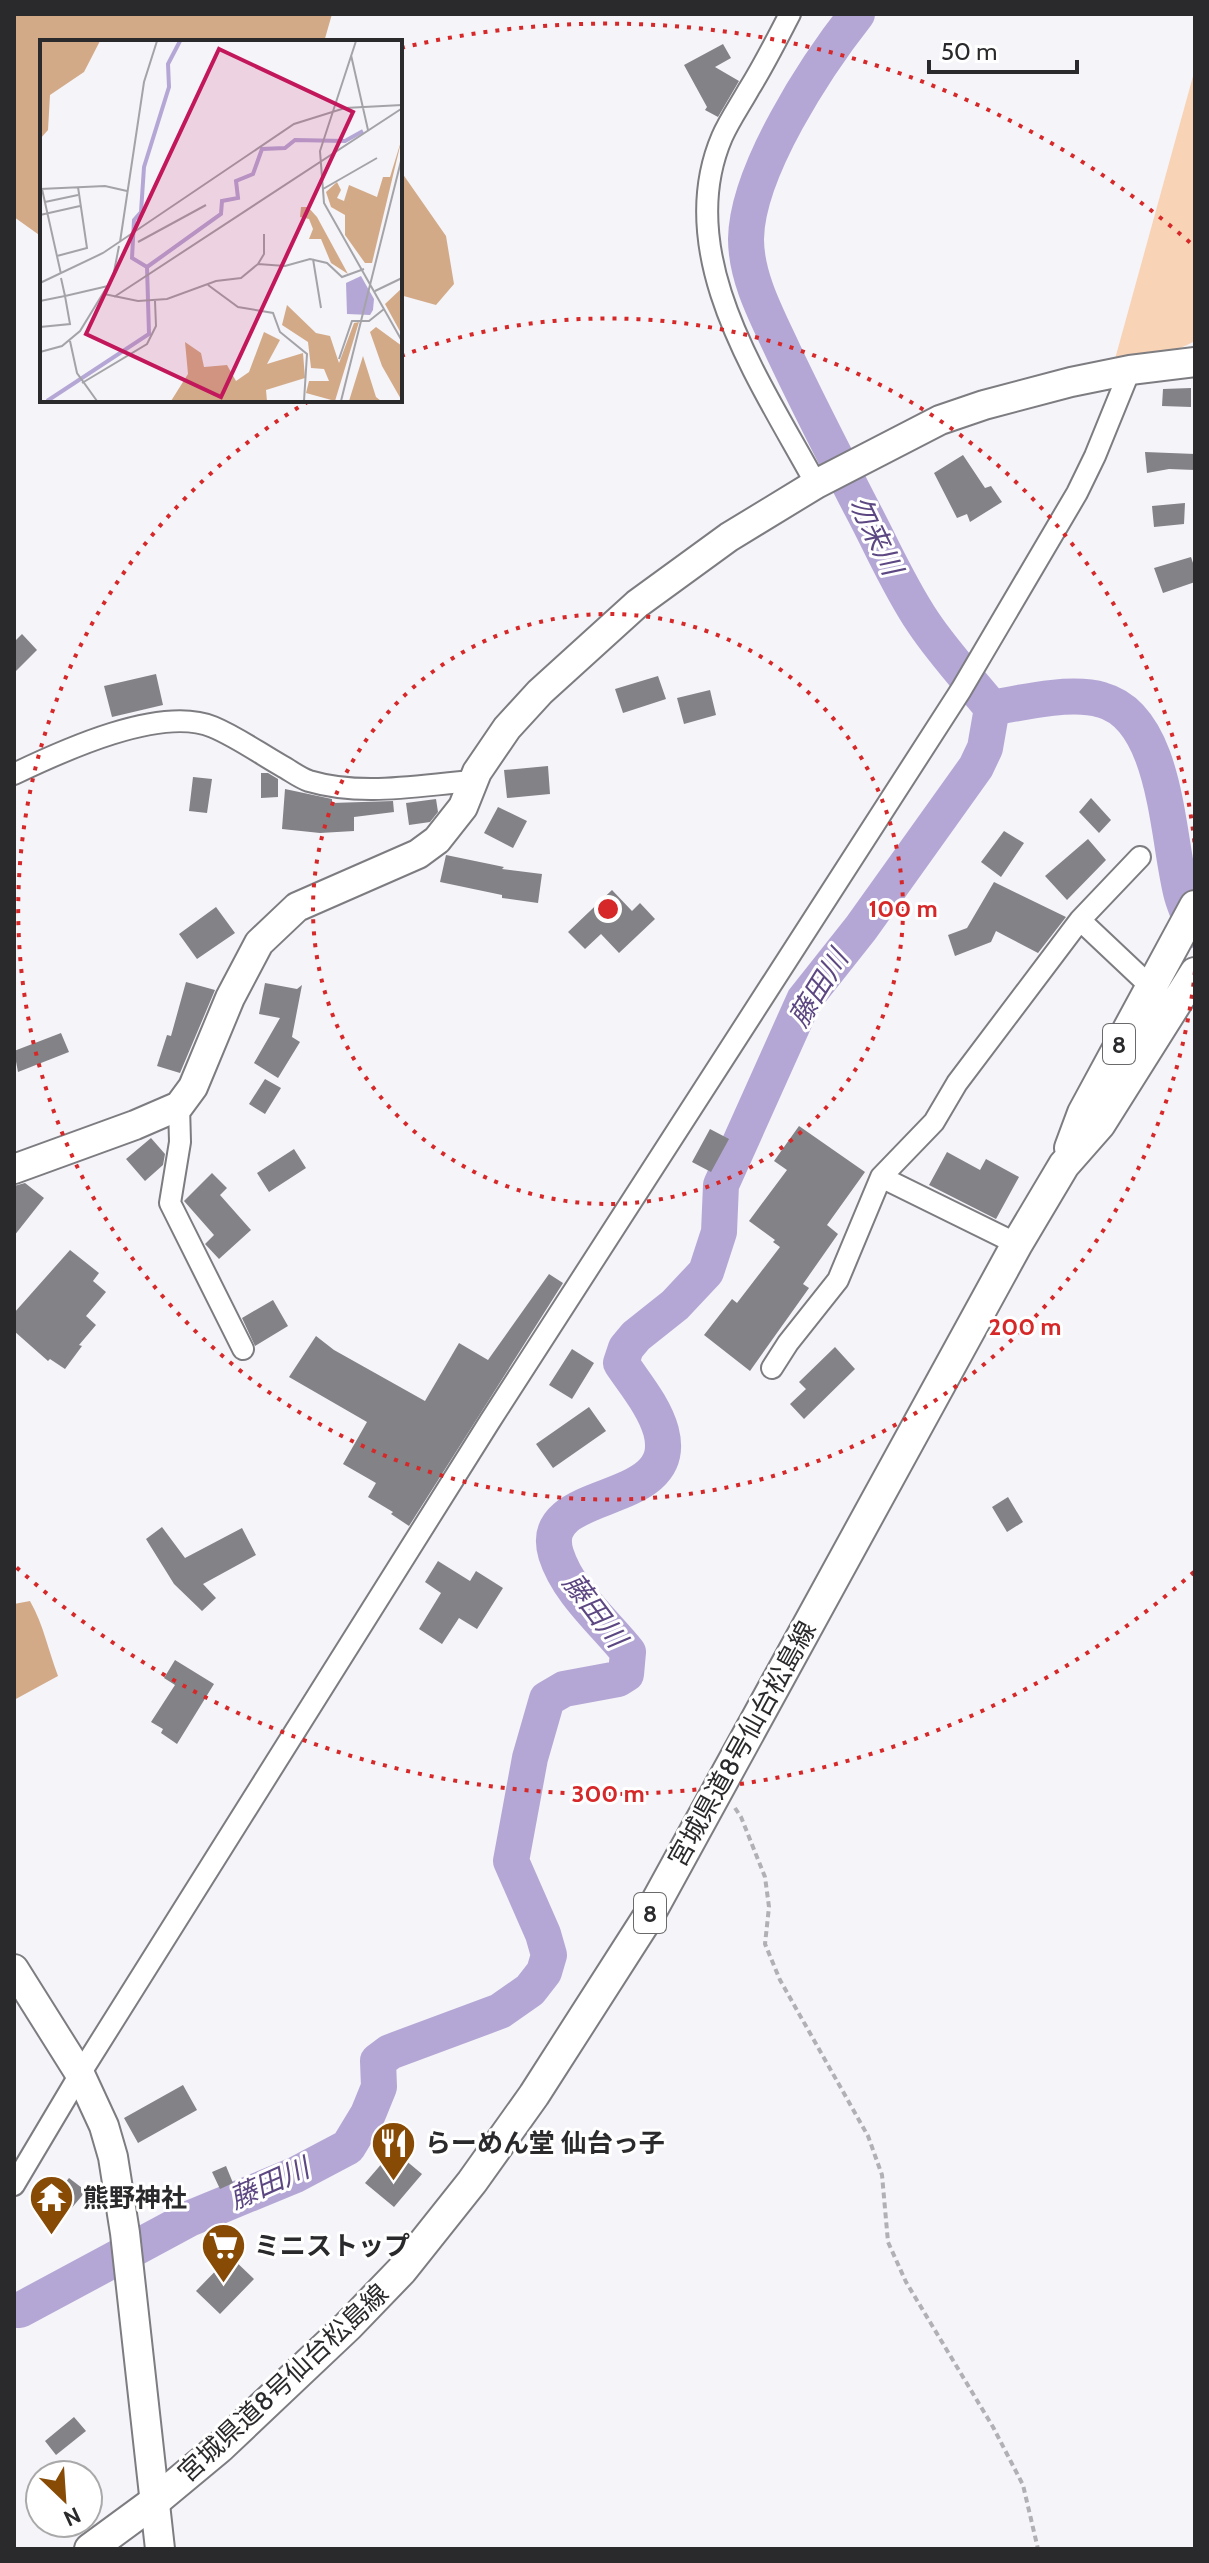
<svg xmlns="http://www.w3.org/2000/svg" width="1209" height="2563" viewBox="0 0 1209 2563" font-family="Cabin,'Noto Sans JP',sans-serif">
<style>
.green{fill:#f8d3b5}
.forest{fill:#d3aa88}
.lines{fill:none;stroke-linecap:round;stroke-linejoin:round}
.river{stroke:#b5a7d5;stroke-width:36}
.building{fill:#838286}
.street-casing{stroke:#7d7c80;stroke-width:24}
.secondary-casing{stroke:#7d7c80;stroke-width:32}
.primary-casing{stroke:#7d7c80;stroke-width:34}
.path{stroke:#b1b0b4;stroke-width:4;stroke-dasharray:6 4;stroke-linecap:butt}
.street{stroke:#fff;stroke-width:20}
.secondary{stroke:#fff;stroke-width:28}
.primary{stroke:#fff;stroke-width:30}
.ring{fill:none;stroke:#d62828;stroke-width:4;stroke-dasharray:4 8}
.labels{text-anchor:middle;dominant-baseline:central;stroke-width:6;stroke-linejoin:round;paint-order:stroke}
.shield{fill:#fff;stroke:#6a696b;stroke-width:2}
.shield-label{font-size:24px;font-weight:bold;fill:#2a292b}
.street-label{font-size:26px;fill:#2a292b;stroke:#fff}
.poi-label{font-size:26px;font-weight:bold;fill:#2a292b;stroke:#fff;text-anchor:start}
.water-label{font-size:28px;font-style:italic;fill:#5c4782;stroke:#fff}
.inset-river{fill:none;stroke:#b5a7d5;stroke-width:4}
.inset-road{fill:none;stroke:#a4a3a7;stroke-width:2}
.view{fill:#c2185b;fill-opacity:0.15;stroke:#c2185b;stroke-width:4}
.inset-edge{fill:none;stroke:#2a292b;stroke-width:4}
.centre{fill:#d62828;stroke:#fff;stroke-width:4}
.ring-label{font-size:24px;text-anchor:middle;font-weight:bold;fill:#d62828;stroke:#fff;stroke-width:6;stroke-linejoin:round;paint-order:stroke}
</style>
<rect width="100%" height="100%" fill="#f5f4f9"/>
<!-- green -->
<path class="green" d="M1195,69V341C1170,354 1144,363 1115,359Z"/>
<!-- forest -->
<path class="forest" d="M14,14H332L324,42H42V237L14,217Z
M400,170L446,236L454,284L436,305L400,295Z
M30,1601C44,1626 48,1650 58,1676L14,1700V1604Z"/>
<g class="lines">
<!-- river -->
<path class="river" d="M857,14C816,66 747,171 746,239C746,279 768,318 784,353C808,404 834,454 860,505C881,544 898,585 923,622C943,652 968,679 991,707
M992,708C1023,702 1072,691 1102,700C1168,718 1167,841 1182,896C1185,907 1191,919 1195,930
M14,2310H20L191,2218L295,2175L348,2147L368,2114L379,2087L378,2061L390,2052L500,2011L530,1990L544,1972L549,1955L543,1934L511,1861L530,1758L547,1699L564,1689L618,1679L626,1674L628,1652C603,1621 568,1592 556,1554C535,1484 682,1511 661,1431C654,1406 635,1384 621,1363L626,1348L636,1336L675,1305L706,1272L719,1232L721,1185L804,1000L861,928L976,767L985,748L992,708"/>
</g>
<!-- building -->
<path class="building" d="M723,44L731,58L715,67L739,81L718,117L705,110L707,107L684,65Z
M1191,388V407L1162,406L1163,389Z
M1145,452L1195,454V470L1169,469L1147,473Z
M963,455L985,488L991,486L1002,502L970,522L967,514L957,518L934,473Z
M1185,503L1184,524L1154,527L1152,506Z
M1191,557L1195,569V582L1163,593L1154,568Z
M22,634L37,650L14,673V642Z
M156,674L163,705L112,717L104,686Z
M658,676L666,699L623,713L615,689Z
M710,690L716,715L684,724L677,698Z
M548,766L550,794L507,798L504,770Z
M261,773H268L278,779V797L261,798Z
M193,777L212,779L207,813L189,811Z
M285,789L332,799V803L393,801L394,812L354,817V831L320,833L282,829Z
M1091,798L1111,820L1099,833L1079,812Z
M436,799L438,812L430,822L409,825L406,803Z
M498,807L527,821L513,848L484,833Z
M1004,831L1024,843L1001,877L981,862Z
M1088,839L1106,860L1067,900L1045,876Z
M446,855L504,867L502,869L542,874L538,903L502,898V895L440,882Z
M994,882L1066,917L1038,953L996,931L991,942L955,956L948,935L967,928Z
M612,890L632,911L640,903L655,919L619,953L601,934L585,949L568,932Z
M216,907L235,933L197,959L179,934Z
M186,982L215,990L180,1073L157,1066L167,1035L171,1036Z
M265,983L297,989L302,985L292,1037L300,1042L278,1078L254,1063L280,1018L259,1014Z
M61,1033L69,1052L18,1072L14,1051Z
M265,1079L281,1088L265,1114L249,1104Z
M799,1126L865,1172L827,1225L838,1234L803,1284L809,1288L750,1371L704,1335L732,1299L737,1303L780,1247L773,1242L775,1240L749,1221L787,1170L774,1161Z
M710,1129L729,1139L711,1172L692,1162Z
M151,1138L165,1154L163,1165L145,1181L126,1159Z
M294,1149L306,1168L269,1192L257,1173Z
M947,1152L980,1170L986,1159L1019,1177L996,1219L929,1185Z
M212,1173L227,1188L220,1195L251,1230L219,1259L205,1244L214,1235L184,1201Z
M25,1183L44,1198L14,1236V1186Z
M70,1250L99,1273L93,1281L106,1292L86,1316L96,1325L79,1345L82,1346L65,1369L50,1359L48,1361L14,1331V1313Z
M549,1274L563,1283L409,1526L391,1514L393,1512L368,1497L376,1483L343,1464L367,1422L289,1377L316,1336L334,1350L425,1401L459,1343L488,1360Z
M273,1300L288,1326L255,1346L242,1318Z
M835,1347L855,1369L804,1419L790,1404L806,1389L799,1382Z
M572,1349L594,1363L572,1399L549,1385Z
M589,1407L606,1431L553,1468L536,1444Z
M1008,1497L1023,1522L1007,1532L992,1507Z
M162,1527L185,1558L242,1528L256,1555L203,1584L216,1598L202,1611L174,1584L146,1539Z
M438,1561L470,1581L476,1571L503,1588L477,1629L459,1618L442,1644L419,1629L441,1593L425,1582Z
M175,1660L214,1684L177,1744L161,1733L163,1729L151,1722L175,1685L164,1678Z
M183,2085L197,2110L138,2143L124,2118Z
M404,2159L422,2174L394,2207L365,2183L384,2161L394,2171Z
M226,2166L233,2183L220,2189L212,2172Z
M69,2178L86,2191L59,2223L43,2210Z
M230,2256L254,2279L220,2314L196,2291Z
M74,2417L86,2431L56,2455L45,2441Z"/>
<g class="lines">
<defs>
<path id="street" d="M790,14C777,39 764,65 749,89C740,105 729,121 722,137C671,256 762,384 816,484
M14,774C62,751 161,705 213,727C237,737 259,753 282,766C291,771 300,778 309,781C363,797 419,785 474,781
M1080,920L1150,986
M179,1106L180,1142L170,1203L243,1349
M881,1177L1017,1244
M772,1368L788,1343L838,1280L881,1177L934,1122L957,1083L1080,920L1140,857
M14,2185L80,2074L490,1421L961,690L1077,493L1095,456L1130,370"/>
<path id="secondary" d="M14,1169L135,1125L179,1106L193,1087L230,998L259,943L297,907L418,854L437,840L463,807L477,772L507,728L540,692L637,604L729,537L816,484L940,420L984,405L1071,382L1130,370L1195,362
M14,1969L80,2074L104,2126L113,2157L125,2233L160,2549"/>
<path id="primary" d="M1070,1148L1083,1113L1195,906
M90,2549L154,2502L219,2448L348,2326L402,2270L472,2182L534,2095L648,1917L1017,1244L1064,1165L1100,1124L1195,973"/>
</defs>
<!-- street casing -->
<use href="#street" class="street-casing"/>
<!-- secondary casing -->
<use href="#secondary" class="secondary-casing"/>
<!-- primary casing -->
<use href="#primary" class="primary-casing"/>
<!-- path -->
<path class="path" d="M735,1808L741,1817L765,1877L769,1907L765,1944L780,1980L868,2136L882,2175L888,2242L906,2282L993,2427L1023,2485L1038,2549"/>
<!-- street -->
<use href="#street" class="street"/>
<!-- secondary -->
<use href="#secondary" class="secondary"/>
<!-- primary -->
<use href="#primary" class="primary"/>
</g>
<!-- distance rings -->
<g class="ring">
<circle cx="608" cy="909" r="295"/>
<path d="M1195 971A590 590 0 1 1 309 401M401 356A590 590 0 0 1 1195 847"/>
<path d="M1194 1572A885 885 0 0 1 16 1567M401 48A885 885 0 0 1 1194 246"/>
</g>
<!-- icons -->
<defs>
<symbol id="restaurant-pin" viewBox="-11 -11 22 30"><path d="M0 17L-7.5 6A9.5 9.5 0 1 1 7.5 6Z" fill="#874b05" stroke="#fff"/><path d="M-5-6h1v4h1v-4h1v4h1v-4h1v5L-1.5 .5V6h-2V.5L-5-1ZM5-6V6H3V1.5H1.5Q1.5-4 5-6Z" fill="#fff"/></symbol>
<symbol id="temple-pin" viewBox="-11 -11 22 30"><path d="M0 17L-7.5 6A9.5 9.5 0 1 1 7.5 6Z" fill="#874b05" stroke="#fff"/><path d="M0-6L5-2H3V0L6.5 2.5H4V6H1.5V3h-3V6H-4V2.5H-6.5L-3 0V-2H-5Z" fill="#fff"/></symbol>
<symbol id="supermarket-pin" viewBox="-11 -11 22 30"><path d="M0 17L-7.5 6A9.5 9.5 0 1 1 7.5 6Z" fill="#874b05" stroke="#fff"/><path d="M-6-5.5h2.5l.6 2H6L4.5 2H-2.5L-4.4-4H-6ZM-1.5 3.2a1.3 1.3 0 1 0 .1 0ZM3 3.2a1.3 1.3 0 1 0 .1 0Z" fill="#fff"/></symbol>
</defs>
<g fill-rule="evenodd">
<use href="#restaurant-pin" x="368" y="2118" width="51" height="69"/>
<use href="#temple-pin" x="26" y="2172" width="51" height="69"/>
<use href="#supermarket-pin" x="198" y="2220" width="51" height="69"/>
</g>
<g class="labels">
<!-- shield labels -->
<g class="shield">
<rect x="1103" y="1024" width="32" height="40" rx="6"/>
<rect x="634" y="1893" width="32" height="40" rx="6"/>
</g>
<g class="shield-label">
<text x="1119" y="1044">8</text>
<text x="650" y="1913">8</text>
</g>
<!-- street labels -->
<g class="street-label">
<text transform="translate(742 1744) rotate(-61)">宮城県道8号仙台松島線</text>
<text transform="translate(283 2383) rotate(-43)">宮城県道8号仙台松島線</text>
</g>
<!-- poi labels -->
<g class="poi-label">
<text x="425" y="2143">らーめん堂 仙台っ子</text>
<text x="83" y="2198">熊野神社</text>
<text x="254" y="2246">ミニストップ</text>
</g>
<!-- water labels -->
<g class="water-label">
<text transform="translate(876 535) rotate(64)">勿来川</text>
<text transform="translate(818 988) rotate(-58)">藤田川</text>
<text transform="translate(595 1610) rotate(53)">藤田川</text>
<text transform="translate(269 2183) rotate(-24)">藤田川</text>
</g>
</g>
<!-- overview -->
<g transform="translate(40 40)">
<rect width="362" height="362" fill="#f5f4f9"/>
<path d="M0,1H60L44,32L10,55L8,90L0,99ZM362,98L332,223H325L305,195V175L291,167L286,152L297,142L301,150L297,158L304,161L309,145L337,157L343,137H350ZM261,167H268L277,177L308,234L291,223L281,199H269L273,189L269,179L260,177ZM362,248V295L345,264ZM247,265L276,293L290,296L299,323L314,283L319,282L295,361L266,353L269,341H289L284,329L271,328L268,302L242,285ZM336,287L362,306V361L342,326L330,292ZM224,292L240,300L227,324L263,313L265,338L226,350L227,361H131L148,334L145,302L161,313L164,327L187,325L196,341L209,332ZM323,316L336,357L341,361H309Z" fill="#d3aa88"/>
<path d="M321,236L334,259L333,270L330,275L307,274L306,243Z" fill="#b5a7d5"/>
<path class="inset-river" d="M107,227L181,174L182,161L198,158L196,141L213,134L222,109L245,108L255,100L305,101L323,91M107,227L92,218L94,180L101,172L104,127L129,47L128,24L140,1M7,361L109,294L107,227"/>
<path class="inset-road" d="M316,1L280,111L284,163L362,301M311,15L328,90M0,149L65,146L87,151M2,149L21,234M283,149L337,118M5,162L38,155M0,175L40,166M80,202L104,42L117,1M98,202L166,165M17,216L47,208L38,147M273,219L281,268M218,224L224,214V194M0,243L63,213L254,84L305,68L362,65M168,245L198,267L233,273L240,292L267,314L264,361M335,251L362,238M64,254L98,261L127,259L176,241L201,238L218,224L245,226L270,219L287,223L302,237L324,229M74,257L361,69M0,261L25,256L21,238M0,287L30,284L25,256L68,246M30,301L37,333L57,361M0,312L22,306L40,291L73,237L79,206M299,319L312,281H329L344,269M42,343L107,304L116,286L115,261M301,361L362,117"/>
<path class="view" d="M179,9L313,72L181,357L46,294Z"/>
<rect width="362" height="362" class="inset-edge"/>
</g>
<circle cx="608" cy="909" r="12" class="centre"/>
<g class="ring-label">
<text x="903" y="917">100 m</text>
<text x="1025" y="1335">200 m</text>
<text x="608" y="1802">300 m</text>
</g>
<!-- border -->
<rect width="1209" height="2563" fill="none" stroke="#2a292b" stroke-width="32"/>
<!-- north arrow -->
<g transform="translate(64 2499) rotate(155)"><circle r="38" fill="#ffffff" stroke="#aaa9aa" stroke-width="2"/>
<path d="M0-6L14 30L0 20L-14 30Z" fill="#874b05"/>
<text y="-12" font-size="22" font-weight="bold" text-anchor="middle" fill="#2a292b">N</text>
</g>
<!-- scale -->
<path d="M929 60v12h148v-12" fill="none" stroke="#2a292b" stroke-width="4"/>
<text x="941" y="60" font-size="24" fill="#2a292b" stroke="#ffffff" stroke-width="6" paint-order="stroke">50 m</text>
</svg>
